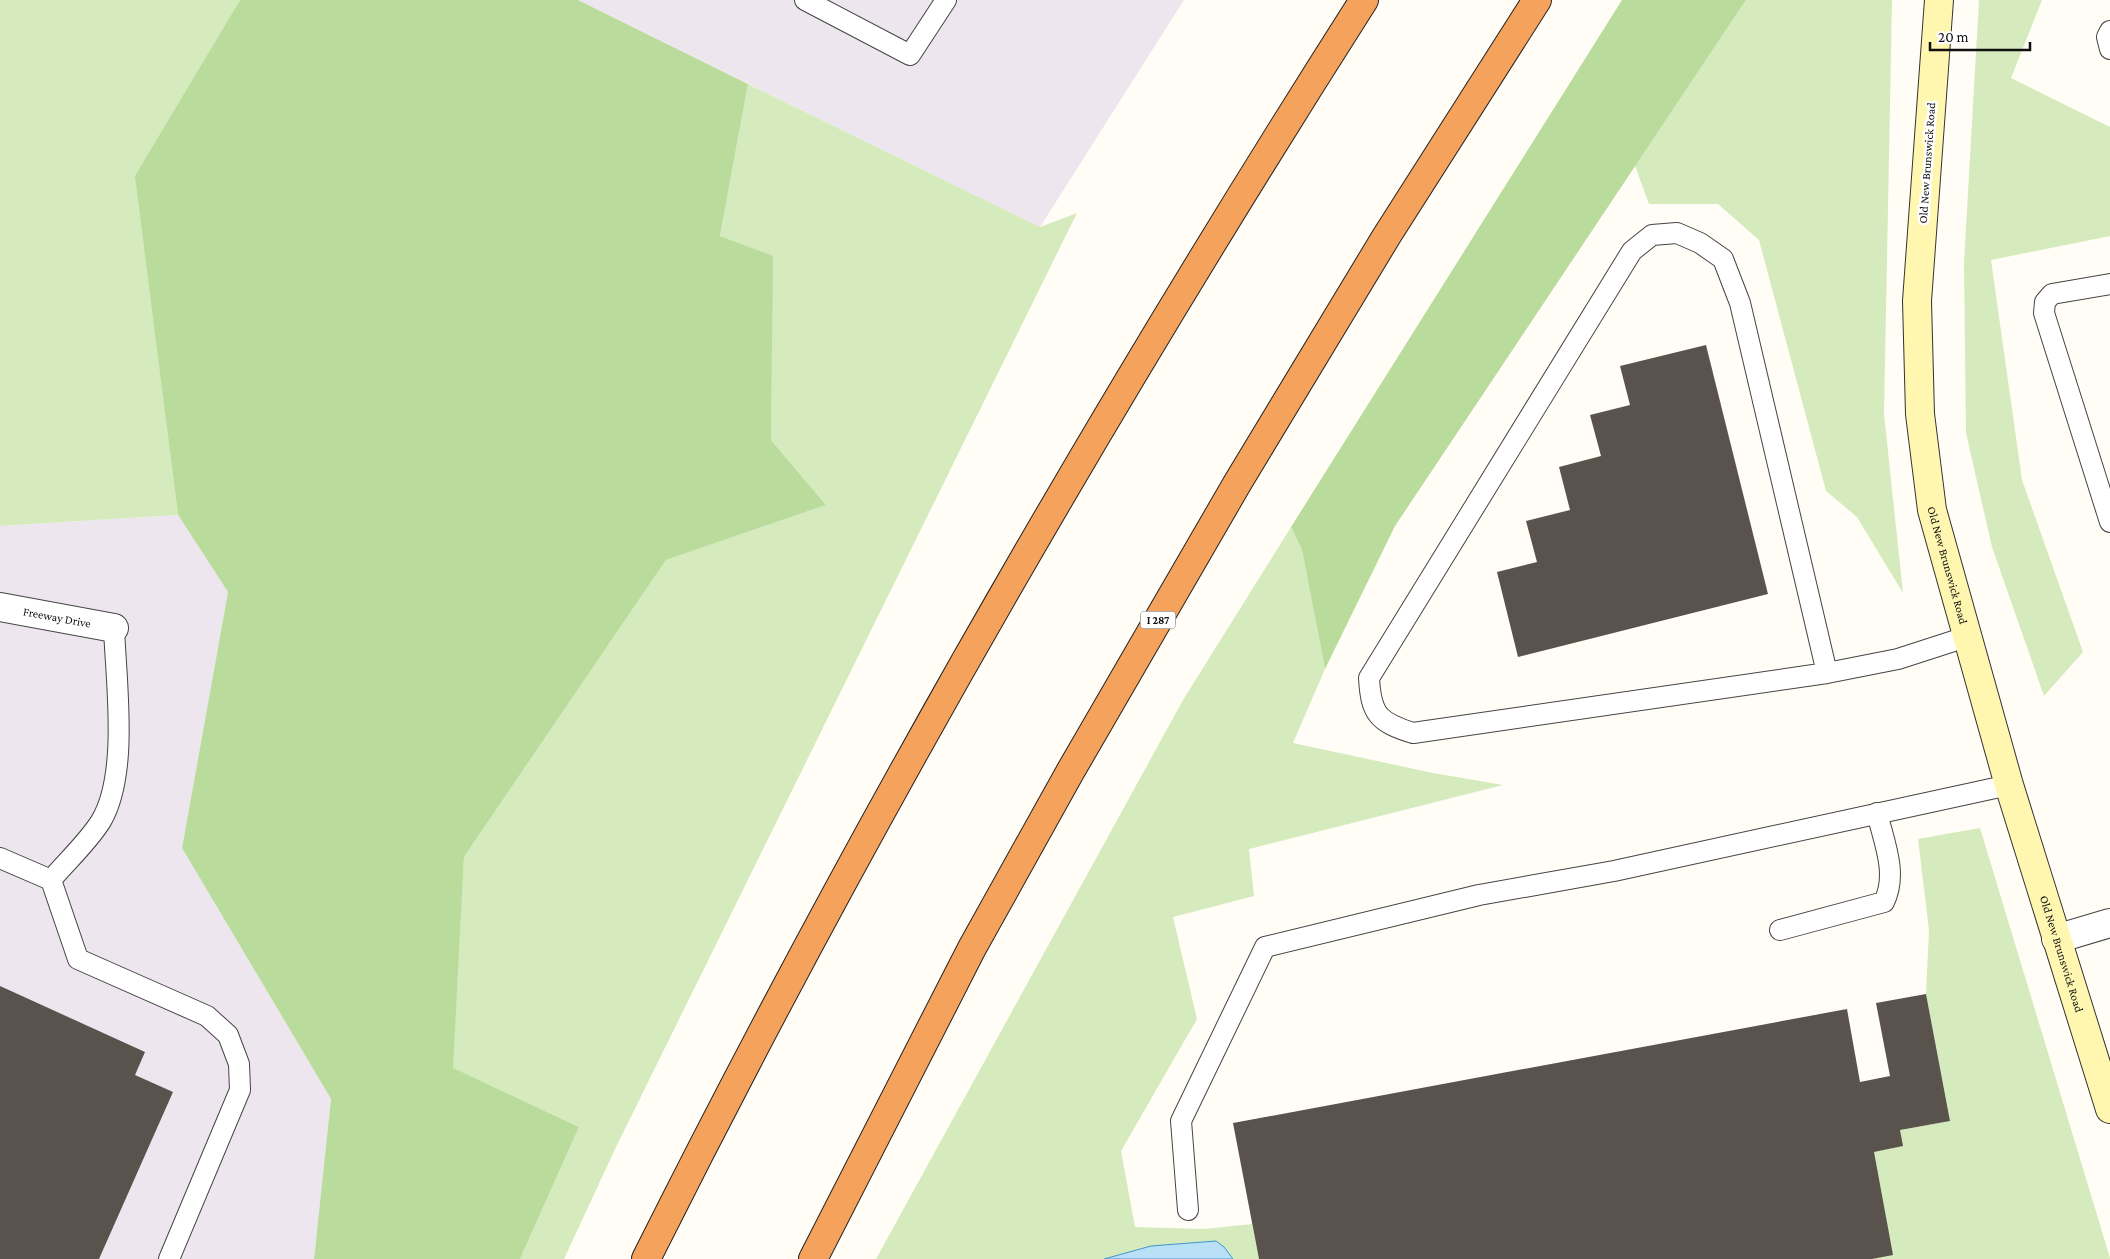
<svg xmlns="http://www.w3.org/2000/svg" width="2110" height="1259" viewBox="0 0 2110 1259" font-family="'Crimson Pro',serif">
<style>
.industrial{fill:#eee6ef}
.green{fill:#d5ebbd}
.forest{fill:#b9dc9c}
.water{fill:#b9e0f7;stroke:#3f96cf}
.building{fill:#5a524d}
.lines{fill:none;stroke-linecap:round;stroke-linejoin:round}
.service-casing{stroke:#444;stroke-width:22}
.minor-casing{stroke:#444;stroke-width:30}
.secondary-casing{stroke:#333;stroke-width:30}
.motorway-casing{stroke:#222;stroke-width:30}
.service{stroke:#fff;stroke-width:20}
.minor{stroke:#fff;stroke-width:28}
.secondary{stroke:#fff6b0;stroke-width:28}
.motorway{stroke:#f5a25d;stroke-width:28}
.labels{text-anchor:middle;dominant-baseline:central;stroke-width:5;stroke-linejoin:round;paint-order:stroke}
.shield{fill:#fff;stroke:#585858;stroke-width:1}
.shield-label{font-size:11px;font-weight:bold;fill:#111}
.street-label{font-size:12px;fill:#111;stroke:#fff}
</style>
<rect width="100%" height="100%" fill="#fffdf5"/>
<!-- industrial -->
<path class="industrial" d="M578,0H1184L1040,227Z
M178,515L228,592L182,848L331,1099L314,1259H0V526Z"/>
<!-- green -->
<path class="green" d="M0,0H240L136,176L178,515L0,526Z
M1746,0H1892L1884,414L1903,593L1857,517L1826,491L1759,240L1718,204H1649L1635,166Z
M1979,0H2042L2011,78L2110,127V236L1991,260L2022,480L2083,652L2044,696L1992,547L1966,433L1964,263Z
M748,84L1040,227L1077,213L616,1147L564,1259H520L579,1127L452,1068L464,857L666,560L826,505L771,440L772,256L720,236Z
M1291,527L1302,550L1325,669L1293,743L1433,773L1503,785L1249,849L1254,896L1173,917L1197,1019L1121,1151L1135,1227L1204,1229L1252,1224L1259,1259H876L1183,700Z
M1980,828L2110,1258V1259H1872L1874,1152L1902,1146L1900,1130L1950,1121L1926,994L1929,930L1918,839Z"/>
<!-- forest -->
<path class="forest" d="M240,0H578L748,84L720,236L773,256L771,440L826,505L666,560L464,857L453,1068L579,1127L520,1259H314L331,1099L182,848L228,592L178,515L135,176Z
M1622,0H1746L1395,526L1325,669L1302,550L1291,527Z"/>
<!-- water -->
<path class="water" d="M1216,1241L1224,1247L1233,1259H1104L1151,1246Z"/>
<!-- building -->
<path class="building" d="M1706,345L1768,594L1518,657L1497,572L1537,562L1526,521L1570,510L1559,467L1601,456L1590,415L1630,405L1620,366Z
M0,986L145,1052L135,1075L173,1092L99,1259H0Z
M1926,994L1950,1121L1900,1130L1903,1146L1874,1152L1893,1255L1872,1259H1259L1233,1123L1847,1009L1860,1082L1890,1076L1876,1003Z"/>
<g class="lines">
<defs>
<path id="service" d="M805,0L910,55L946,0
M2110,31L2107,37L2110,49
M2110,284L2052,294L2045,302L2044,313L2110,522
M114,628C116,682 129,774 101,821C88,842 67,861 51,880L78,959L207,1016L228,1035L239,1064L240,1090L169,1259
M1827,673L1740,303L1723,259L1700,243L1677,233L1652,235L1632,251L1369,678C1371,714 1378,722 1413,733L1827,673L1898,659L1966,637
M0,858L51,880
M1780,930L1884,902C1898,874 1884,842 1877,813
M1188,1210L1181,1121L1265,947L1479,895L1614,871L2009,785"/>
<g id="minor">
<path id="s1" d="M0,607L114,628"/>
<path d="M2056,939L2110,923"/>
</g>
<g id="secondary">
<path id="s2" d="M1939,0L1917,301L1920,414L1932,510L2009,785L2110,1109"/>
</g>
<path id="motorway" d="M646,1259C862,827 1104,408 1364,0
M813,1259L972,948L1070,772L1238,482L1386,237L1537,0"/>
</defs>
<!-- service casing -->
<use href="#service" class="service-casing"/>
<!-- minor casing -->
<use href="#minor" class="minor-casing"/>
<!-- secondary casing -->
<use href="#secondary" class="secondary-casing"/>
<!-- motorway casing -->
<use href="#motorway" class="motorway-casing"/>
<!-- service -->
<use href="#service" class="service"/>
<!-- minor -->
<use href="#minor" class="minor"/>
<!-- secondary -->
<use href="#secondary" class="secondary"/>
<!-- motorway -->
<use href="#motorway" class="motorway"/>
</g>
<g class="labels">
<!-- shield labels -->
<rect class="shield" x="1140.5" y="611.5" width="35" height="17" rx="4"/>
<g class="shield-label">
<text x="1158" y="620">I 287</text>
</g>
<!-- street labels -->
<g class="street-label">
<text transform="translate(1927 163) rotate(-86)">Old New Brunswick Road</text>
<text stroke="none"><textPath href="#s2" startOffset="569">Old New Brunswick Road</textPath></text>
<text stroke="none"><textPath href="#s1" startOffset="58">Freeway Drive</textPath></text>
<text stroke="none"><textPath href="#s2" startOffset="974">Old New Brunswick Road</textPath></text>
</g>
</g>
<!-- scale -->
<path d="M1930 42v8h100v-8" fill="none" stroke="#111111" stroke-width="2.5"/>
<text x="1938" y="42" font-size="15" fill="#111111" stroke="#ffffff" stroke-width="4" paint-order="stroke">20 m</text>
</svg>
